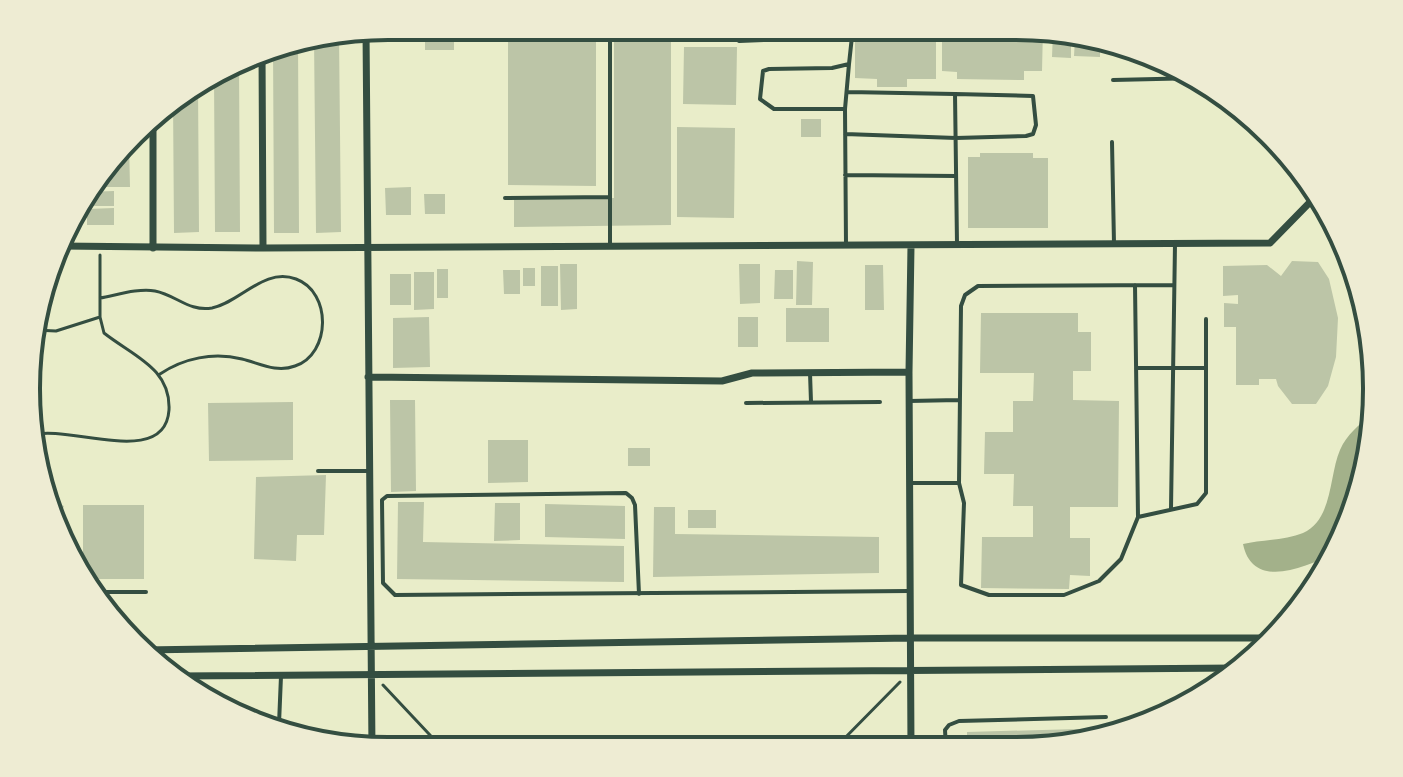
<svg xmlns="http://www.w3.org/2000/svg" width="1403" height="777" viewBox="0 0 1403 777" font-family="Jost,sans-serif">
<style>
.water{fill:#a3b18a}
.building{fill:#bcc5a7}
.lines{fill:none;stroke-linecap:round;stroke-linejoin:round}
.path{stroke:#344e41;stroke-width:3}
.service{stroke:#344e41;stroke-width:4}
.minor{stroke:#344e41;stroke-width:7}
.rim{fill:none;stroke:#344e41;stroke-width:4}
</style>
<rect width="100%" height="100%" fill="#e9edc9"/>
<!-- water -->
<path class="water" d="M1372,414L1374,436L1334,554C1304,567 1253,591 1243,544C1261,540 1286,540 1303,533C1333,520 1329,475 1340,450C1347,434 1359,425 1372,414Z"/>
<!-- building -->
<path class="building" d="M425,26H454V50H425Z
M855,27H936V79H907V87H877V79L855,78Z
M942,27L1043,28L1042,71H1024V80L957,79V72L942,71Z
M1053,31L1071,37V58L1052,57Z
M339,34L341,232L316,233L314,38Z
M1075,38L1100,46V57L1074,56Z
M508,40H596V186L508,185Z
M614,40H671V225L514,227V199L614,198Z
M298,41L299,233H274L273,45Z
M684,47H737L736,105L683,104Z
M239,63L240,232H215L214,76Z
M198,85L199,232L174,233L173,98Z
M801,119H821V137H801Z
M677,127L735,128L734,218L677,217Z
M129,142L130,187H105V168Z
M980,153H1033V158H1048V228H968V157H980Z
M411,187V215H386L385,188Z
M114,191V206H86V192Z
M424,194H445V214H425Z
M114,208V225H87V209Z
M797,261L813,262L812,305H796Z
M1292,261L1318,262L1329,279L1338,318L1336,357L1328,386L1316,404H1292L1278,386L1276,379H1259V385H1236V327H1224V303L1238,304V295L1223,296V266L1267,265L1281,276Z
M560,264H577V309L561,310Z
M739,264H760V303L740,304Z
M865,265H883L884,310H865Z
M541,266H558V306H541Z
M523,268H535V286H523Z
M437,269H448V298H437Z
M503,270H520V294H504Z
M775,270H793V299H774Z
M414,272H434V309L414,310Z
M390,274H411V305H390Z
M786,308H829V342H786Z
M981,313H1078V332H1091V371H1073V400L1119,401L1118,507H1070V538H1090V576L1070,575L1069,589L981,588L982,537H1033V506H1013L1014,474H984L985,432H1013V401H1033L1034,373H980Z
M429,317L430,367L393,368V318Z
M738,317H758V347H738Z
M390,400H415L416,491L391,492Z
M293,402V460L209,461L208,403Z
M488,440H528V482L488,483Z
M628,448H650V466H628Z
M326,475L324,535H297L296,561L254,559L256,477Z
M47,500L64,506L55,529L53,527Z
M398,502H424L423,542L624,546V582L397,579Z
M495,503H520V540L494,541Z
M545,504L625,506V539L545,537Z
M83,505H144V579H86L83,574Z
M654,507H675V534L879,537V573L653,577Z
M688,510H716V528H688Z
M1113,728L1061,748H967V732Z"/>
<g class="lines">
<!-- path -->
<path class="path" d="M100,298C117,295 138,288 155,291C176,295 189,312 212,308C241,302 264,267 296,279C332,292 331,354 295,366C276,373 259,363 242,359C213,352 184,358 160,374
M35,330L56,331L100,317
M32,435C69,424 165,469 169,410C171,368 133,356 104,333L100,317V255
M383,685L444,750
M696,749L822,747L831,749
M834,749L900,682
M446,750H556"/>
<!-- service -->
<path class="service" d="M508,26V31H610V246
M739,41L853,36
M849,64L853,27
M1113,80L1200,78
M848,92L955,94L957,244
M845,109H774L760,99L763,71L769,69L832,68L849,64L845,109L846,245
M845,134L956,138L1026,136L1033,134L1036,125L1033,96L955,94
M1112,142L1114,244
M845,175L956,176
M505,198L610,197
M1136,368H1205
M810,373L811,402
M909,401L959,400
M746,403L880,402
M318,471H368
M910,483H959L961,306L965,295L978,286L1173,285
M959,483L964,503L961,585L989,595H1064L1099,581L1121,559L1138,517L1135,285
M1171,509L1175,244
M1138,517L1197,504L1206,493V319
M94,592H146
M639,594L635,505L632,498L626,493L387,496L382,500L383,583L395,595L909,591
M279,724L281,676
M946,748L945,730L949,725L959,721L1106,717"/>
<!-- minor -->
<path class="minor" d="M366,30L372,750
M262,51L263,248
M153,117V248
M60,246L263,248L1270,243L1316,196
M911,246L909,372L911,748
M368,377L722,381L752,373L909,372
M144,650L911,638H1264
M175,676L1236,668"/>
</g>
<!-- crop -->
<path d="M0 0H1403V777H0ZM388 40H1015A348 348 0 0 1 1363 388V389A348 348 0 0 1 1015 737H388A348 348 0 0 1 40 389V388A348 348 0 0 1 388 40Z" fill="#eeecd3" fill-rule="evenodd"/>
<path class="rim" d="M388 40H1015A348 348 0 0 1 1363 388V389A348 348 0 0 1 1015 737H388A348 348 0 0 1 40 389V388A348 348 0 0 1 388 40Z"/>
</svg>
